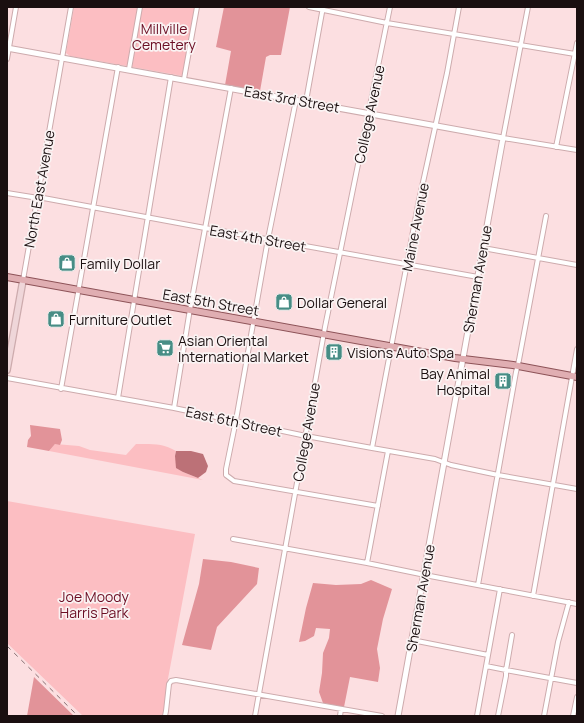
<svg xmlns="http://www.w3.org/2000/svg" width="584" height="723" viewBox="0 0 584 723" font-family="Manrope,sans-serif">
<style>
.green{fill:#fcbec2}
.forest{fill:#e29399}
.water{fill:#bc7177}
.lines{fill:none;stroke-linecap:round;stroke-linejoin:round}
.minor-casing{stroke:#cdabad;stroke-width:6}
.tertiary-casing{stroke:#cdabad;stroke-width:7}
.secondary-casing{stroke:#cdabad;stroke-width:8}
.primary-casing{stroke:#8d5358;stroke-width:8}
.minor{stroke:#fff;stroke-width:4}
.tertiary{stroke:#fff;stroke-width:5}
.secondary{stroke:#efd6d9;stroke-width:5.5}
.primary{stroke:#e0aeb2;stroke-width:6}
.rail{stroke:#867274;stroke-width:1;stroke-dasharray:5 5;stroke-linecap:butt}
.labels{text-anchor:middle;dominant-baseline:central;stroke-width:3.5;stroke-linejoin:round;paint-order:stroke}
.park-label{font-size:14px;fill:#6b0d23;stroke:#faf3f3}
.street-label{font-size:14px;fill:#1a0f10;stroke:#faf3f3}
.poi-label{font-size:14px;fill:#1a0f10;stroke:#faf3f3;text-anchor:start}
</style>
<rect width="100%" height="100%" fill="#fcdfe1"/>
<!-- green -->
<path class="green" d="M74,7H138L128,64L127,66L70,56L66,53Z
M142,7H196L183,76L132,67Z
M55,444L79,446L90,450L126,455L136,444C151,444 163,443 176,451L175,456L183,472L203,480L49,451Z
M7,501L195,534L167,684L165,710L163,716H83L7,643Z"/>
<!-- forest -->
<path class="forest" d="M224,7H290L281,55H270L266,57L260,91L225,85L231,51L216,47Z
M30,425L60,429L62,440L60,445L55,444L49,451L27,447L28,440L31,436Z
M203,559L231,562L259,568L257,584L217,627L211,650L182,645L199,584Z
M371,580L392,589L383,619L377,649L380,668L378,682L350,677L344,707L323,703L319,692L322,673L323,653L329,638L330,629L316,628L314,636L305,641L299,642L306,608L313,583L336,585L361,584Z
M34,677L74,716H27Z"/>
<!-- water -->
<path class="water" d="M176,451H191L203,454L208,466L206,472L198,478L183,472L176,468L175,456Z"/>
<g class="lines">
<defs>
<path id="minor" d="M309,7L387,23L575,54
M528,7L503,138L577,150
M7,59L16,7
M129,69L140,7
M184,79L197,7
M296,100L268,239L236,420L226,469V475L234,481L378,506
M306,101L323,7
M556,147L577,43
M7,193L38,198
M38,197L205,228L478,277
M483,248L577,265
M23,280L71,7
M7,378L174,408L306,436L372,448L435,459L451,465L498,475L577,489
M61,389L118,67
M118,398L171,77
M174,408L189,315L231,88
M372,448L418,205L447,73L459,7
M233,539L367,563L430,576L577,604
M367,563L388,451
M478,585L516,372L519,360L546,216
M533,596L577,349
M412,640L488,655
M486,666L506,670L577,683
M165,716L166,711L169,684L171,681L176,680L382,716
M255,716L325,327L390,7
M340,716L341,709
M477,716L500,589
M498,716L506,676V670L512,635
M544,716L558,642L569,602
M573,716L577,697"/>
<path id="tertiary" d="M7,48L503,138L398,716"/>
<path id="secondary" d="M7,370L23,280"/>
<path id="primary" d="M7,277L455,358L513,365L577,377"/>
</defs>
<!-- minor casing -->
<use href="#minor" class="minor-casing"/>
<!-- tertiary casing -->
<use href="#tertiary" class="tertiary-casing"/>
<!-- secondary casing -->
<use href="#secondary" class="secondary-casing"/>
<!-- primary casing -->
<use href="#primary" class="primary-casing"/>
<!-- minor -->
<use href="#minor" class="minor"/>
<!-- tertiary -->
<use href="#tertiary" class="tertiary"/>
<!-- secondary -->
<use href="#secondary" class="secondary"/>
<!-- primary -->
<use href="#primary" class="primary"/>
<!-- rail -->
<path class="rail" d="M7,646L78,716"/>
</g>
<!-- icons -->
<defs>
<symbol id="shop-square" viewBox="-11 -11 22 22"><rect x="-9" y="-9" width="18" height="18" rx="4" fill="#478d85" stroke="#faf3f3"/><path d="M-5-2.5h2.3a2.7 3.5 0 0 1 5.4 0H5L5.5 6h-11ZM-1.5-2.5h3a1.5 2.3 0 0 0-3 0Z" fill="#fff"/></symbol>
<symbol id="supermarket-square" viewBox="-11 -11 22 22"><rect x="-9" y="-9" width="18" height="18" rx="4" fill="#478d85" stroke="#faf3f3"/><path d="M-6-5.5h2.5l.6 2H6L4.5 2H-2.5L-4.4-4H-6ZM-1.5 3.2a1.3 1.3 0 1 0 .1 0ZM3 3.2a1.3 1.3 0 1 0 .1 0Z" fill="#fff"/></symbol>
<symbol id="building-square" viewBox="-11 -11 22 22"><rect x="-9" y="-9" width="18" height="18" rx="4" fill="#478d85" stroke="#faf3f3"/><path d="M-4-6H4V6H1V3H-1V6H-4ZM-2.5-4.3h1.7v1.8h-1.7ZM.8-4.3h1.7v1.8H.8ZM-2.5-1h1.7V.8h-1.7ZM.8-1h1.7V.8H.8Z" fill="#fff"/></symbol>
</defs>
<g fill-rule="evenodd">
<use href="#shop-square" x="57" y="253" width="20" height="20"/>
<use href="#shop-square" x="274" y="292" width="20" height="20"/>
<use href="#shop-square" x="46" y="309" width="20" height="20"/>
<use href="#supermarket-square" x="155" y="338" width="20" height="20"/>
<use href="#building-square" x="324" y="342" width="20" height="20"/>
<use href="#building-square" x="493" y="371" width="20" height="20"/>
</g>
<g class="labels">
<!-- park labels -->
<g class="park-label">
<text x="164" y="28">Millville<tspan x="164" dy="16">Cemetery</tspan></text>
<text x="94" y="596">Joe Moody<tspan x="94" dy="16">Harris Park</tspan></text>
</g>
<!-- street labels -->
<g class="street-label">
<text transform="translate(292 99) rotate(10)">East 3rd Street</text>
<text transform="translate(369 114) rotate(-78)">College Avenue</text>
<text transform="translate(39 189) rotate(-80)">North East Avenue</text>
<text transform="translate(415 227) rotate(-79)">Maine Avenue</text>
<text transform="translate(258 238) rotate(10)">East 4th Street</text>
<text transform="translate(477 279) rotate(-80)">Sherman Avenue</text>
<text transform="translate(211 302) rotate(10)">East 5th Street</text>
<text transform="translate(234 421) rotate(12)">East 6th Street</text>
<text transform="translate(306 432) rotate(-80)">College Avenue</text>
<text transform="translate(420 598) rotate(-80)">Sherman Avenue</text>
</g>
<!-- poi labels -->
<g class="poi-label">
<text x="80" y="263">Family Dollar</text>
<text x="297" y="302">Dollar General</text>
<text x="69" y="319">Furniture Outlet</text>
<text x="178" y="340">Asian Oriental<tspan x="178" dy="16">International Market</tspan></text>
<text x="347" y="352">Visions Auto Spa</text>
<text x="490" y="373" text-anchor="end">Bay Animal<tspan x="490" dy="16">Hospital</tspan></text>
</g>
</g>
<!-- border -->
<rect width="584" height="723" fill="none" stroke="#1a0f10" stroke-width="16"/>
</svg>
